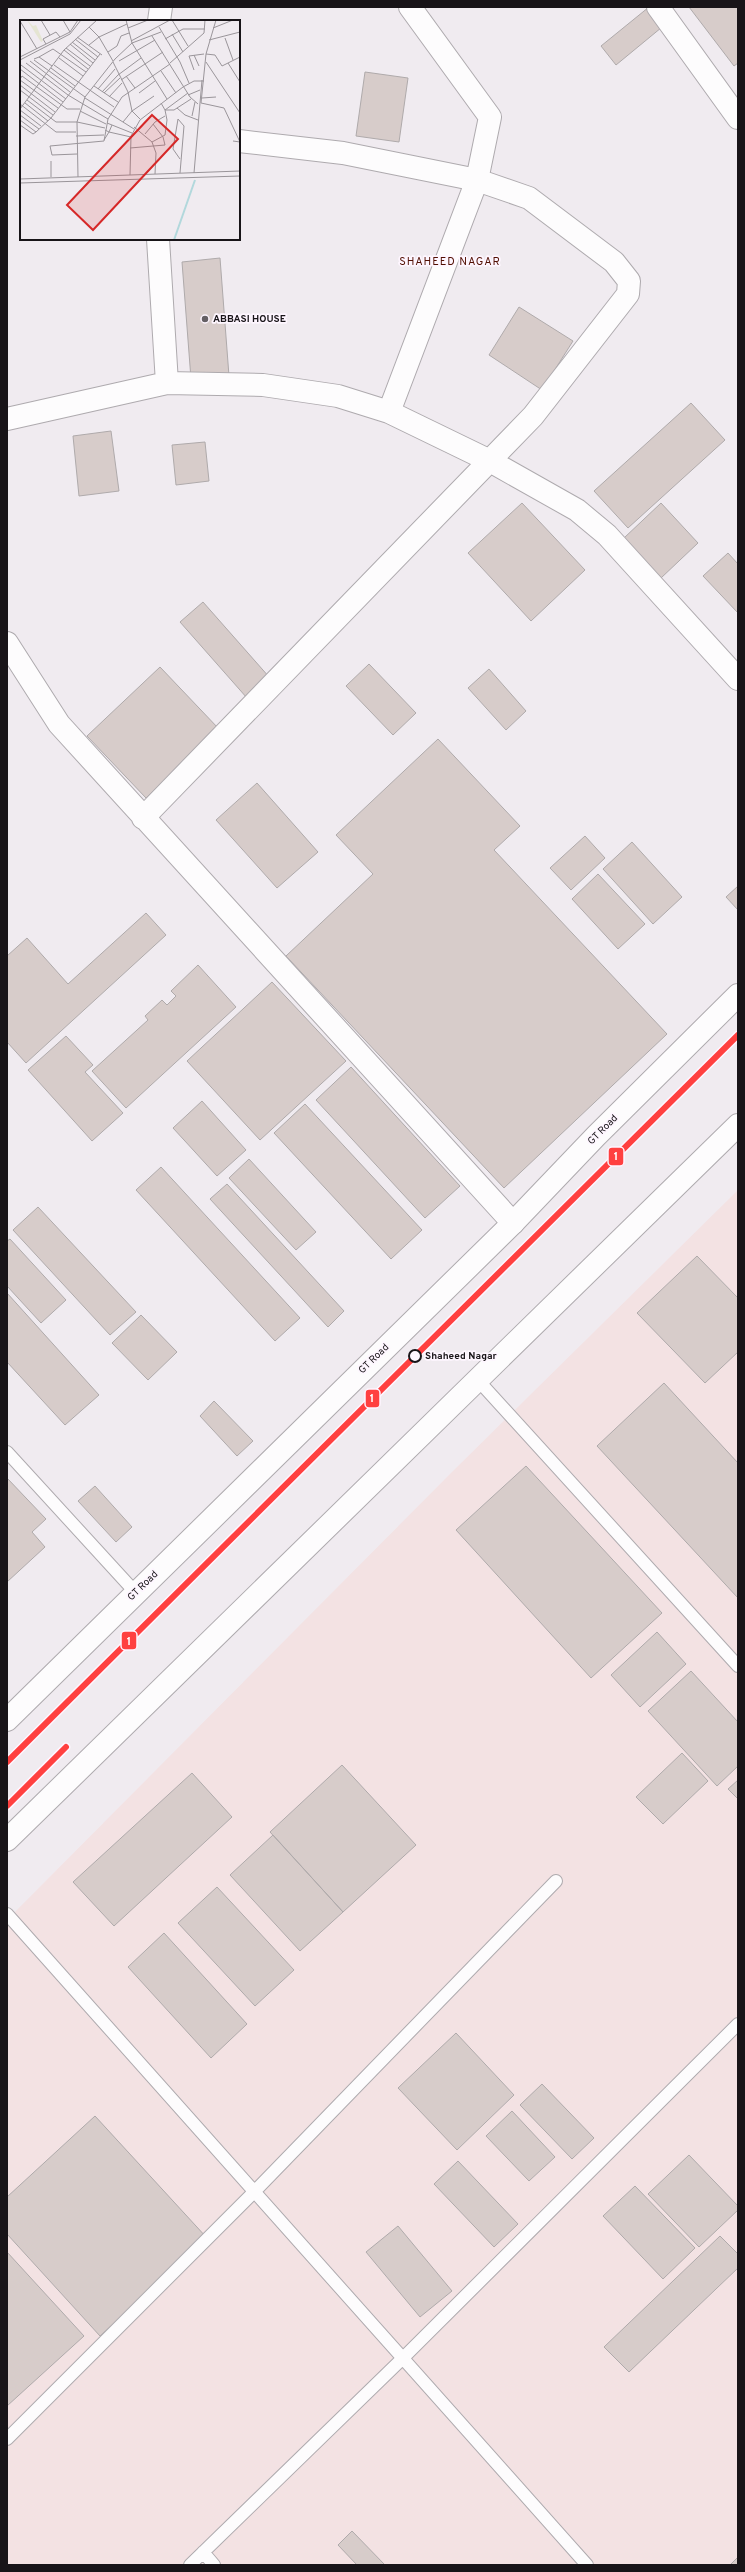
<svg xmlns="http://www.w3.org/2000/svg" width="745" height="2572" viewBox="0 0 745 2572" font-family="Overpass,sans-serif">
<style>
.industrial{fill:#f3e2e3}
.building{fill:#d7ccca;stroke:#afaaab}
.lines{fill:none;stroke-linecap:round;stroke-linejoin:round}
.service-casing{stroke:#aeaaae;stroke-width:14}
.minor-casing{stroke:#aeaaae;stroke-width:24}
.trunk-casing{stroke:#aeaaae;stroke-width:24}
.service{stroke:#fdfcfd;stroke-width:12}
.minor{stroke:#fdfcfd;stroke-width:22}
.trunk{stroke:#fdfcfd;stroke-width:22}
.metro-1-casing{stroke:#fef6ff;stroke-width:9}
.metro-1{stroke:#ff4040;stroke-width:6}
.poi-dot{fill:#645f64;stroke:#fef6ff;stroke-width:1.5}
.stop-dot{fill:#fef6ff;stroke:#181418;stroke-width:2}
.labels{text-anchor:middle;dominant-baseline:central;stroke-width:3.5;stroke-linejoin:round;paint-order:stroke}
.poi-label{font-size:10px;font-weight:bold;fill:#181418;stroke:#fef6ff;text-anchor:start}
.street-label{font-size:10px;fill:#181418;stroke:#fef6ff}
.stop-label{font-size:10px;font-weight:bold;fill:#181418;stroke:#fef6ff;text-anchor:start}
.neighbourhood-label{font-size:11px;letter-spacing:1px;fill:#510f02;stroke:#fef6ff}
.inset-river{fill:none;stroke:#b2d8dc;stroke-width:2}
.inset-road{fill:none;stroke:#9a959a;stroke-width:1}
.view{fill:#d62828;fill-opacity:0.15;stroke:#d62828;stroke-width:2}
.inset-edge{fill:none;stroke:#181418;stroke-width:2}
.line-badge{stroke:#fef6ff;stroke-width:1.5}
.badge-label{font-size:11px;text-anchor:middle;font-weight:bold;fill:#fff}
</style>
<rect width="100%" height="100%" fill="#f0ebf0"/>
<!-- industrial -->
<path class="industrial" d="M738,1190V2565H7V1920L449,1475Z"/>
<!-- building -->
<path class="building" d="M649,7L667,23L616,65L601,46Z
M689,7H738V63L734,66Z
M365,72L408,78L399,142L356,136Z
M220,258L229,376L191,379L182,262Z
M519,307L573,341L542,390L489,355Z
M691,403L725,440L628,528L594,491Z
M111,431L119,491L79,496L73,436Z
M205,442L209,481L176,485L172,445Z
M522,503L585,570L531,621L468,553Z
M661,503L698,543L661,578L624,538Z
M728,553L738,564V613L703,576Z
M203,602L270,678L247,698L180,622Z
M369,664L416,713L393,735L346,686Z
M160,667L219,729L146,798L87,736Z
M489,669L526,711L506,730L468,688Z
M438,739L520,826L494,850L667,1034L504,1188L286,956L373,874L336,835Z
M257,783L318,852L277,888L216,820Z
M585,836L605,858L571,890L550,868Z
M632,842L682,897L653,924L603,869Z
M598,874L645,924L618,949L572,899Z
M738,886V910L726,897Z
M146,913L166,935L26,1063L7,1042V956L27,938L68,984Z
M198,965L236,1007L126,1108L92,1071L148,1020L145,1016L162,1000L167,1005L176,996L171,991Z
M272,982L346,1061L260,1140L187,1061Z
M66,1036L93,1065L85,1072L123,1113L92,1141L28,1070Z
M351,1067L460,1186L425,1218L316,1100Z
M202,1101L246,1150L217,1176L173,1128Z
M305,1104L422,1230L391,1259L274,1133Z
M249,1159L316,1232L296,1250L229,1178Z
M161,1167L300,1318L275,1341L136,1190Z
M227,1184L344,1311L328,1327L210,1199Z
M38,1207L136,1312L110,1335L13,1230Z
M10,1239L66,1300L41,1323L7,1286V1241Z
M697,1256L738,1298V1352L705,1383L637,1313Z
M7,1293L99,1395L65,1425L7,1362Z
M141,1315L177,1352L148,1380L112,1343Z
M664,1383L738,1463V1598L597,1446Z
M214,1401L253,1441L237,1456L200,1416Z
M526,1466L662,1613L591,1678L456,1530Z
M7,1478L46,1519L32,1532L45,1547L7,1582Z
M95,1486L132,1527L116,1542L78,1501Z
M657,1632L686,1664L640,1707L611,1675Z
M691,1671L738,1722V1766L717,1786L648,1711Z
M682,1753L708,1781L663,1824L636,1797Z
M342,1765L416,1845L343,1912L270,1832Z
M192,1773L232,1817L114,1926L73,1882Z
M738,1780V1799L728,1789Z
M273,1835L343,1912L300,1951L230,1875Z
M217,1887L294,1970L255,2006L178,1923Z
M164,1933L247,2024L211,2058L128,1967Z
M456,2033L514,2095L457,2150L398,2088Z
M542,2084L594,2138L572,2159L520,2105Z
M512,2111L555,2157L529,2181L486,2136Z
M95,2116L207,2238L100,2336L7,2234V2197Z
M689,2155L738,2206V2210L699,2247L648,2194Z
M458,2161L518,2224L494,2247L434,2184Z
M635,2186L695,2248L663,2279L603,2216Z
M398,2226L452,2291L420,2317L366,2252Z
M720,2236L738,2254V2268L629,2372L604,2347Z
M7,2252L84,2336L7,2406Z
M352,2531L385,2565H357L338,2545Z
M738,2557V2565H730Z"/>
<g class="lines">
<defs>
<path id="service" d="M476,1378L738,1666
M7,1452L136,1593
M7,1914L587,2565
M7,2439L255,2191L556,1881
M203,2552L214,2565
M190,2565L403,2358L738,2024"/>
<path id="minor" d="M658,7L738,118
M159,21L161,7
M158,239L167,383
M389,412L477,180L490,117L410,7
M7,419L167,383L263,385L338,396L389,412L490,461L577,510L607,535L738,679
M7,643L59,724L513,1223
M143,818L533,416L628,294L629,281L614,262L529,198L477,180L343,153L239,141"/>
<path id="trunk" d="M7,1720L513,1223L596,1136L738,995
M7,1840L738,1125"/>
</defs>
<!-- service casing -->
<use href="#service" class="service-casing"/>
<!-- minor casing -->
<use href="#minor" class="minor-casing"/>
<!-- trunk casing -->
<use href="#trunk" class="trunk-casing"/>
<!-- service -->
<use href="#service" class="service"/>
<!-- minor -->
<use href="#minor" class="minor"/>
<!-- trunk -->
<use href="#trunk" class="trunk"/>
<defs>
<path id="metro-1" d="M7,1762L738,1035
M7,1806L66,1747"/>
</defs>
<!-- metro-1 casing -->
<use href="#metro-1" class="metro-1-casing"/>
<!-- metro-1 -->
<use href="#metro-1" class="metro-1"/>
</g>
<!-- markers -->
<circle class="poi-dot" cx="205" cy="319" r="4"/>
<circle class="stop-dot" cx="415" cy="1356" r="6"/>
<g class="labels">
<!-- poi labels -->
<g class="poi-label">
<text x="213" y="319">ABBASI HOUSE</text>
</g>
<!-- street labels -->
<g class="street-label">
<text transform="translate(603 1130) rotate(-45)">GT Road</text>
<text transform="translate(374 1359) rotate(-44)">GT Road</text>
<text transform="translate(143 1586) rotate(-44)">GT Road</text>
</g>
<!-- stop labels -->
<g class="stop-label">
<text x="425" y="1356">Shaheed Nagar</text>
</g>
<!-- neighbourhood labels -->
<g class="neighbourhood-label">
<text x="450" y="262">SHAHEED NAGAR</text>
</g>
</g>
<!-- overview -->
<g transform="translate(20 20)">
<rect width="220" height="220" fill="#f0ebf0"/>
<path d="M7,0L13,6L16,5L23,21L21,22Z" fill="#e5e5d2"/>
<path class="inset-river" d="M154,220L175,160"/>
<path class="inset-road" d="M21,0L30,15M43,0L50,12M106,0L112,23L147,79M152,0L168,26M196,0L186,34L181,83L204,88L220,122L213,121M0,1L17,29M69,7L79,17L93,41M139,7L160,42L169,63M108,8L128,0M193,8L213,0M152,14L163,32M132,16L170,77L178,84M57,17L82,35M205,18L213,40M55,19L78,37M145,19L163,9H185M189,20L220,12M111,21L150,0M52,22L75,40M26,24L23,19L36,12L40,17M50,24L73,43M69,25L79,17L107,4M46,28L70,46M44,30L68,49M88,32L97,26L101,16L109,13M186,34L195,35L202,46L220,37M174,35L179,46M0,37L50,12L58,0M19,37L33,29L66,52M39,38L63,56M14,39L19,37L32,46M0,40L50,14L61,0M14,40L65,77M10,41L50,72M99,41L135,20M93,42L108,72L112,91L120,99M186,42L220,93M6,43L48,75L88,99M150,43L184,13L185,0M208,43L220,62M1,45L46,79M34,45L94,87M31,48L55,66M0,49L43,82M174,50L169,36L184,34M141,51L156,73M106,56L115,68M0,59L2,56L47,89H60M0,60L38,88M101,60L143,32M0,65L35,92M74,66L98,82M78,69L95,49M0,70L33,95M82,72L98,55L121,38M84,73L100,58M119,73L135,61M168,75L180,70M89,77L102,63M65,78L114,109M182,78L196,77M7,80L36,102H57L85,108M5,83L28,101M0,84L36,112H56M157,88L165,95L178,100M0,89L44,30L77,0M0,90L21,106M145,90H154L171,79M145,90L168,73M60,91L86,104M0,95L19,109M172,96L175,82M0,100L16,112M103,102L112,91L134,76M87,103L112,113M0,105L13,114L16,112L31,98L80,34M92,105L89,112L111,117M114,107L132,122L136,133L135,154M125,114L135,102L145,96M56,116L84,115M84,120L89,112L85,110M132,122L145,115L147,100L145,90L141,83M110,128L145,125L143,117L133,104M57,134L32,135L30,126L84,121L88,99L102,77L150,44M160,139L153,129L158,99L164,106L160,153M174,153L182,60M110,155L111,116L120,100L163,67L174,61H184M31,157V141M58,157L57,102L65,77L95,39L112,23L141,12M0,159L220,151M0,163L220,156"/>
<path class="view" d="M132,95L158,119L73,210L47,185Z"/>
<rect width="220" height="220" class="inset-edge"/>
</g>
<g class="line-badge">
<rect x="608" y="1147" width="16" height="19" rx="4" fill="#ff4040"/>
<rect x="365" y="1389" width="15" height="19" rx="4" fill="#ff4040"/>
<rect x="121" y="1631" width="16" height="19" rx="4" fill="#ff4040"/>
</g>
<g class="badge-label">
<text x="616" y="1160">1</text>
<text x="372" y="1402">1</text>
<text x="129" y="1645">1</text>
</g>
<!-- border -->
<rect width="745" height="2572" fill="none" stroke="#181418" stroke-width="16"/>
</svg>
